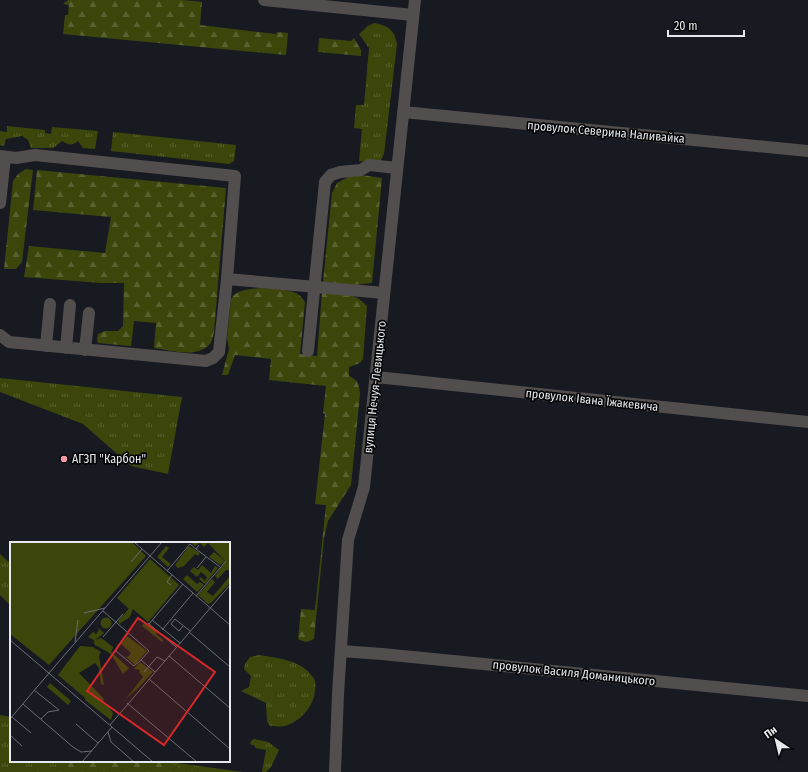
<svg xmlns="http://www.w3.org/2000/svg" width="808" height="772" viewBox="0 0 808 772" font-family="'Fira Sans Condensed',sans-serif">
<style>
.grass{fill:url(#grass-tufts)}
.forest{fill:url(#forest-firs)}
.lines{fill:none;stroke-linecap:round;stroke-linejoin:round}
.lane{stroke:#524e4d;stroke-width:12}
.street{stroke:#524e4d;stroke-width:12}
.poi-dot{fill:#f49aa6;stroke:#050608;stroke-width:1.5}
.labels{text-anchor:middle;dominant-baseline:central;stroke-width:3.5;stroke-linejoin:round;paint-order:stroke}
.street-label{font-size:12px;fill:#e7e9ee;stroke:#050608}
.poi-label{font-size:12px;fill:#e7e9ee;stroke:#050608;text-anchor:start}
.inset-road{fill:none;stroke:#6b6d74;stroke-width:1}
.view{fill:#d62828;fill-opacity:0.15;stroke:#d62828;stroke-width:2}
.inset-edge{fill:none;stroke:#e7e9ee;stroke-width:2}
</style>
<defs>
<pattern id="grass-tufts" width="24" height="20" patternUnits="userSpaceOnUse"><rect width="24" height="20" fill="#3c460b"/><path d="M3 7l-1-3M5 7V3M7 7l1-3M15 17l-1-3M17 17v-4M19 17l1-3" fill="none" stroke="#58612f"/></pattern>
<pattern id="forest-firs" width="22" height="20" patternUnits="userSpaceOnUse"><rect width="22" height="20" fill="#3c460b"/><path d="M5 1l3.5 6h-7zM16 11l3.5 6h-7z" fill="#58612f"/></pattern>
</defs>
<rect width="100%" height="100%" fill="#181a22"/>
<!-- grass -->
<path class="grass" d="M374,23C387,25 395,30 397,44L384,154L379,164L359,161L362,129L354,128L356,105H364L369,48L359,34L368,26Z
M7,126L45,130V133L51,134L52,127L98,131L95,149L83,148L78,141C72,146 69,145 62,141L53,148H31L28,140L22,136L6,139L4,146L0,145V131L7,132Z
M113,132L236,145L234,161L229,164L111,151Z
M0,378L182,397L168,474L131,466L83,424L0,392Z
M0,554L11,564V606L0,595Z
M259,655C277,658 301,660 312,676C316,680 316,685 315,690C314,706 301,721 285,726C281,727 275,726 270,726L267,721L266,703L241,691L249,687L251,676L244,669L245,664L250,657Z
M0,715L11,717V761H163L243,772H0Z
M254,739L268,742L279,750L271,767L266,772H262L266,750L255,748V746L250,744L251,741Z"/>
<!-- forest -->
<path class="forest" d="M68,0H183L202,2L200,25L276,34L277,32L288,33L286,55L63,34L65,15H68L69,5L63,4Z
M319,38L351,41L354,38L361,50V56L318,52Z
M26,169L33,170L22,262L16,269H4L13,181L18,174Z
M37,170L226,188L214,332C213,336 212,341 210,344C197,359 170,350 154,348L156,323L134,321L131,346L98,343L97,340L98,334L105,331H118L123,326L124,283H101L24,277L29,246L105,253L111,217L33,210Z
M354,174L382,178L372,283L354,285L323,282L332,193L337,183Z
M263,288C278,290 297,287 305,302L300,354L317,356L322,292C340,294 353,291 367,306L363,359L360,363L349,367V376C358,380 359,384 360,394L351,485L328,521L324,538L314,639C308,642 305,643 298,639L301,609L315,610L326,505L315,504L325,414L323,413L326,386L269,380L271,359L235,355L228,375H222L229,349L227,338L231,299C236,289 252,289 263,288Z
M65,761H162L197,772H32L54,770Z"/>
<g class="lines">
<!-- lane -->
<path class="lane" d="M264,0L413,15
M0,156L16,158L35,155L235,176L227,279L384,293
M0,203L5,157
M0,335L9,342L206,361L213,358L219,352L227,279
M46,346L50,304
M66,348L70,305
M85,350L89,313
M308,351L325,182L331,175L340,172L361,170L369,165L397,168"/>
<!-- street -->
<path class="street" d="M403,112L808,151
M376,377L808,422
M341,651L382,654L808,696
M335,772L338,694L348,540L364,487L415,0"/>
</g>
<!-- markers -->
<circle class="poi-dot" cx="64" cy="459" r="4"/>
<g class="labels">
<!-- street labels -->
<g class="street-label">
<text transform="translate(606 132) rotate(5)">провулок Северина Наливайка</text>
<text transform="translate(375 387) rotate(-84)">вулиця Нечуя-Левицького</text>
<text transform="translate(592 400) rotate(6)">провулок Івана Їжакевича</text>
<text transform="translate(574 673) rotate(6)">провулок Василя Доманицького</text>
</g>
<!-- poi labels -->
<g class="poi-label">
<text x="72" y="459">АГЗП "Карбон"</text>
</g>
</g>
<!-- overview -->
<g transform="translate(10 542)">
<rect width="220" height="220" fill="#181a22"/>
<path d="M180,0H220V28H216L208,37L205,34L215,19L198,1L194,5L190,1L185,4ZM156,4L159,6L152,15L161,22L158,25L147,15ZM179,4L190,11L188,14L185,12L174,24L168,26L165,23ZM192,23L201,31L205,24L208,26L195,42L189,37L191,35L195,39L197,35L191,30L187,35L180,29L184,25L188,28ZM177,33L187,42L190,40L194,43L187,50L173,37ZM220,34V41L201,61L198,62L188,53L202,37L205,40L197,50L203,54ZM128,56L140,78L138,80L123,67L120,75L109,82L108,79ZM91,96L103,105L101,110L119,126L113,132L101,112L83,101ZM70,104L83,105L91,110L89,114L94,143L91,142L89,126L85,121L69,131L94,157L93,159L102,167L104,164L103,167H99L101,178L48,133ZM40,141L61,159L58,163L37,145Z" fill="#3c460b"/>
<path d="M90.5 81a5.5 5.5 0 1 1 11 0a5.5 5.5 0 1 1-11 0ZM134,81L147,90L146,92L153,98L152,100L132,84ZM87,85L94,91L85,98L91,96L100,103L103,105L100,111L85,103L84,98L78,95L83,90L86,92L89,88ZM117,94L137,109L125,123L115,114L118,115L121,111L111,102ZM71,108L75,109L76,112L72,123L65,117ZM130,120L143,130L129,145L115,158L133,135L129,130L130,128L124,127ZM76,151L86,153L93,159L103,171L101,178L75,158Z" fill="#3c460b"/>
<path d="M0,0H122L136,14L39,123L0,92ZM206,0H220V17L204,3ZM204,10L215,19L210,23L199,15ZM140,17L169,43L139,79L122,64L119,67L107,56Z" fill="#3c460b"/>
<path class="inset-road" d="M124,0L220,83M186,7L210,25M121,20L132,7M187,26L196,15M157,29L180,2L186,7L189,3M161,43L157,40L162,33M186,54L216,19M93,69L139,109L131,118L145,130M74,71L95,66M142,78L170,101M138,81L166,105M139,82L173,42M173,84L169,89L161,82L165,77L180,89M152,88L183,51M179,90L220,125M118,91L107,105L106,109L124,124L131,118M93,95L113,72M0,98L143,220M65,100L68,78M159,114L220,166M134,130L147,115L155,119M39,131L152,0M139,137L220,207M24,148L49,168L38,170L31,177M117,161L187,220M13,162L63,205L71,210L82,209M2,175L21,191M0,177L39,131M66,182L88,201M100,183L220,43M98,190L101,200L124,220M0,193L12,204M72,220L102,185"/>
<path class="view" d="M128,76L205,130L154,203L77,149Z"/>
<rect width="220" height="220" class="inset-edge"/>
</g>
<!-- north arrow -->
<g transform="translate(776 740) rotate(325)" stroke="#050608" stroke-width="3" paint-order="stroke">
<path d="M0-3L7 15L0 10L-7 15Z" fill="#e7e9ee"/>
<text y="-6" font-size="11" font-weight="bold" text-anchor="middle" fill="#e7e9ee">Пн</text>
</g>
<!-- scale -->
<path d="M668 30v6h76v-6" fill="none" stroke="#e7e9ee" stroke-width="2"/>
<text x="674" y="30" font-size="12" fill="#e7e9ee" stroke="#050608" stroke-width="3" paint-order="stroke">20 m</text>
</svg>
